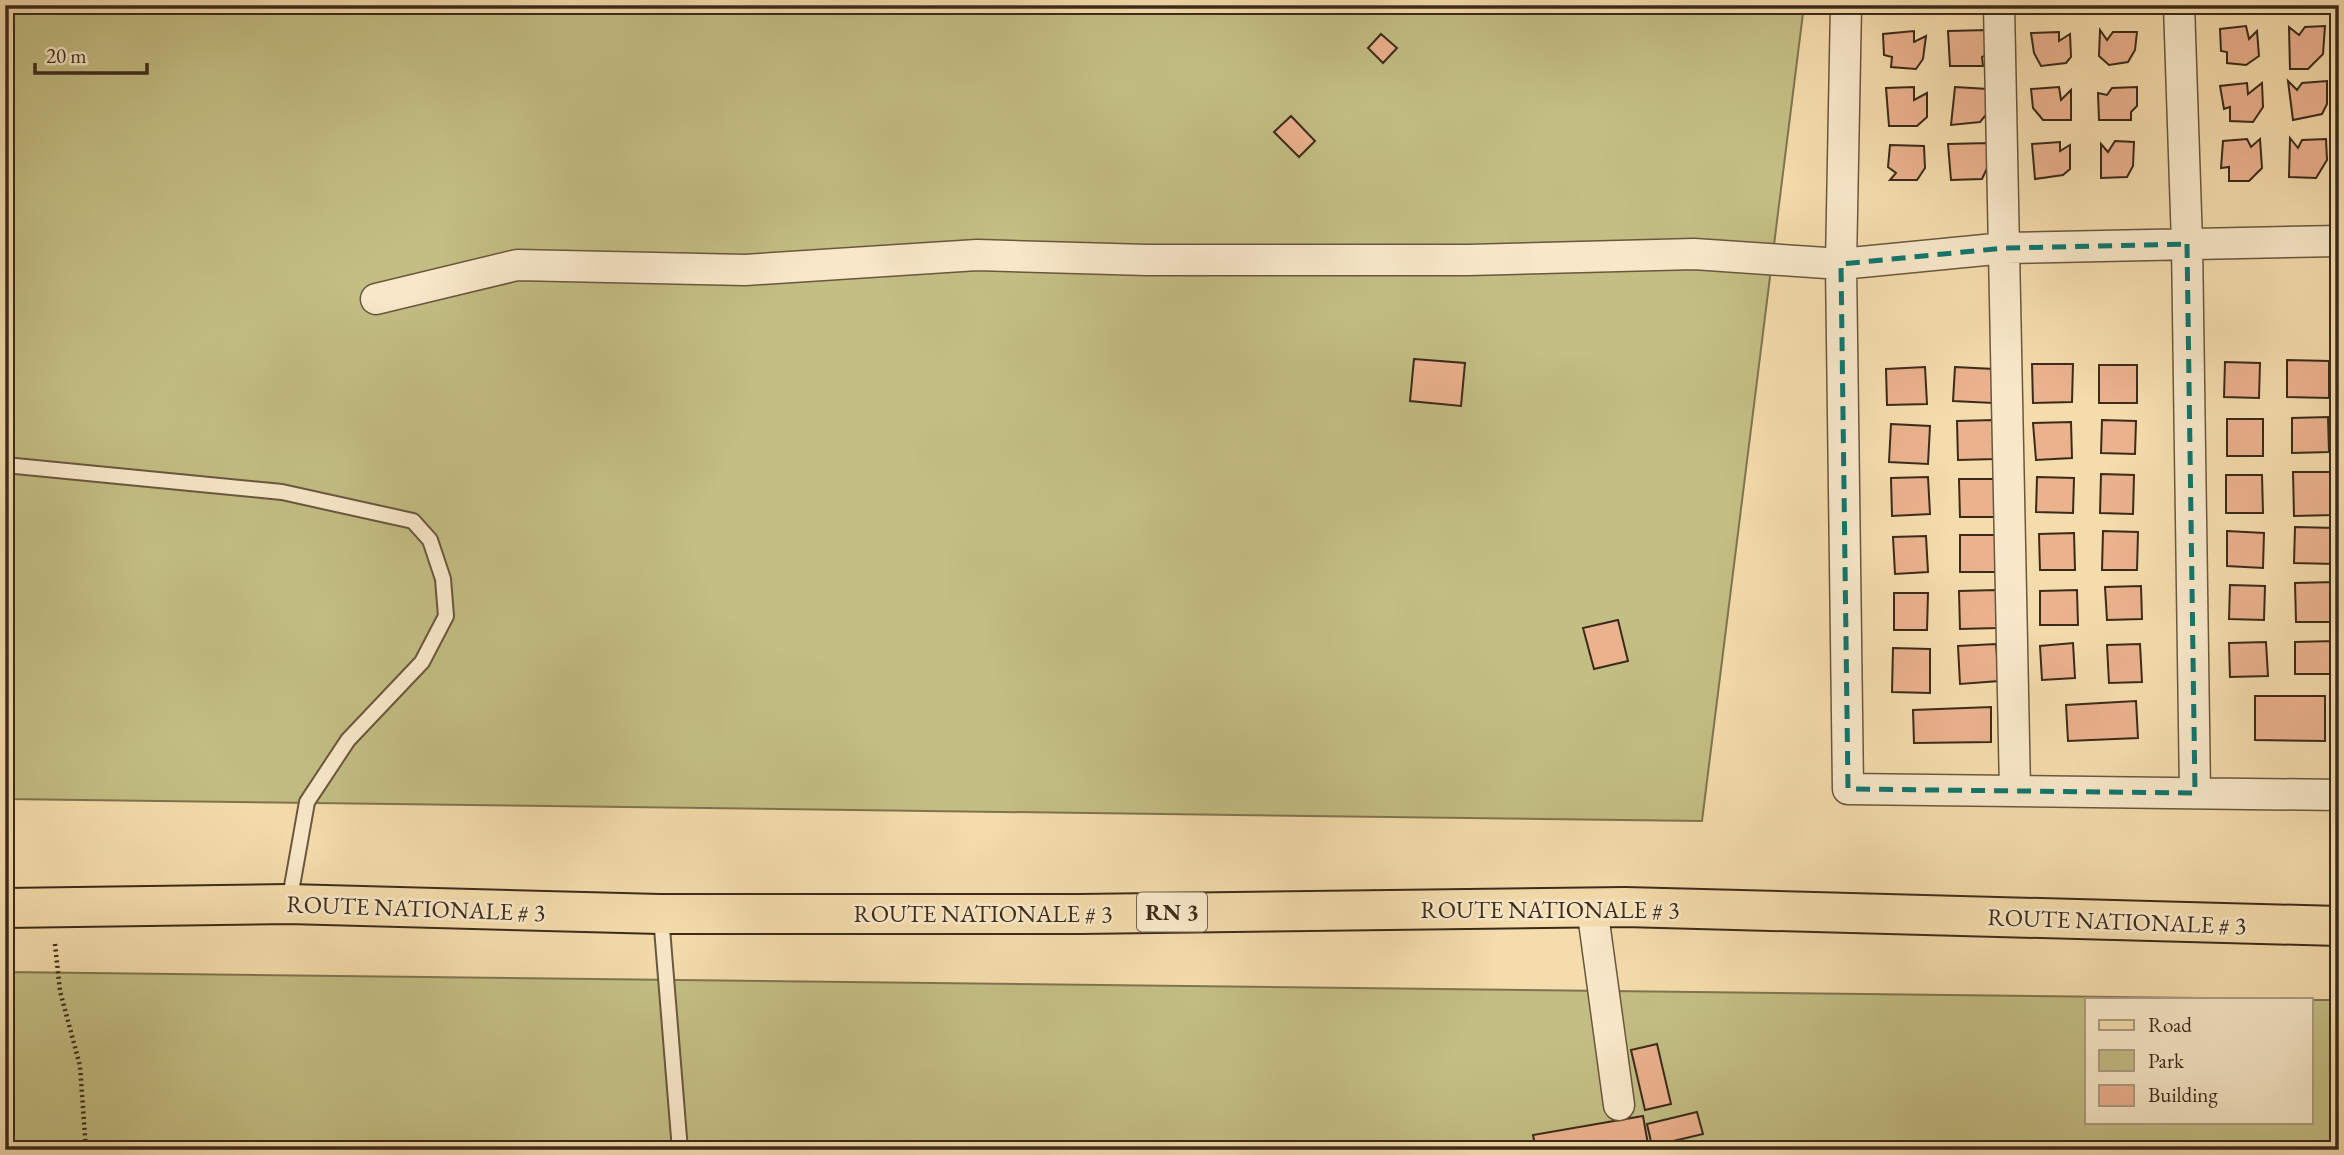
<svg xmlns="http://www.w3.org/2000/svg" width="2344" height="1155" viewBox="0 0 2344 1155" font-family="'EB Garamond',serif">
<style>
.green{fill:#c3be84;stroke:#807450;stroke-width:2}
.building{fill:#ebb28e;stroke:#3c2b1b;stroke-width:2}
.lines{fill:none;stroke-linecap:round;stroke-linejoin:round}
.service-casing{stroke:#6a573f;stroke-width:18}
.minor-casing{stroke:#6a573f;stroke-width:33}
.primary-casing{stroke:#3c2b1b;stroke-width:42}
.path{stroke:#3c2b1b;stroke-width:4.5;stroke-dasharray:2 3.5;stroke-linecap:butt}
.service{stroke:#f8e8c9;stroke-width:14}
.minor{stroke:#f8e8c9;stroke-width:30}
.primary{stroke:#f5dcac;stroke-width:38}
.marked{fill:none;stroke:#0f766e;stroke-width:5;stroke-dasharray:14 9;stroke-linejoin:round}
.labels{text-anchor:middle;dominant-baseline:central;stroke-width:5;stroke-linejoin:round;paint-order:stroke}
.shield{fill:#f8e8c9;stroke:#74644f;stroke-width:2}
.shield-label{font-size:23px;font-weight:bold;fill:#3c2b1b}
.street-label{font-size:24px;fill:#3c2b1b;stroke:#f8e8c9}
</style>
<rect width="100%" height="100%" fill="#f5dcac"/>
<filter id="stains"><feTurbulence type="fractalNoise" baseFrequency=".00286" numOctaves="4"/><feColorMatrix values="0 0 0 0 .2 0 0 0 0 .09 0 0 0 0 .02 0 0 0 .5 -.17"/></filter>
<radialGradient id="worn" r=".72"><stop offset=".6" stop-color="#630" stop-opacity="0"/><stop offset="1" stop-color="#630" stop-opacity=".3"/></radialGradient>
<!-- green -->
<path class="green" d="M5,5H1804L1702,821L5,799Z
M5,972L2280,999H2087V1122H2311V1000H2339V1150H5Z"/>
<!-- building -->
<path class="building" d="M1888,5H1924V12L1889,14Z
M1951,5H1981L1980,13L1951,12Z
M2096,5H2127L2124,8L2096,10Z
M2229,5H2254L2251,9L2230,10Z
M2246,26L2249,39L2257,31L2259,56L2246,65L2227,63V52L2221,51L2220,29Z
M2325,26L2323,54L2308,69H2290L2289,27L2299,35L2305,27Z
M1988,30L1991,52L1982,57L1983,66H1950L1948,31Z
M2100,30L2107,40L2113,32H2137L2135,50L2128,62L2109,65L2099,56Z
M1914,31V42L1926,36L1923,59L1916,69L1891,67L1892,57L1884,55L1883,34Z
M2059,32V41L2070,34L2071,57L2066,63L2041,66L2034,53L2031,33Z
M1381,34L1397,48L1383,63L1368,48Z
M2288,81L2297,90L2302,83L2327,81V104L2322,114L2293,120Z
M2247,83L2248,94L2262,83L2263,107L2253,122L2230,121V107L2224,109L2220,86Z
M1914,87V100L1927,93V117L1917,126H1889L1886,88Z
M1955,87L1988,89L1990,110L1980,122L1951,125Z
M2059,87L2061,100L2071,90V120H2043L2033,108L2031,89Z
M2137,87V106L2131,112V120H2099L2098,93L2107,95L2112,88Z
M1291,116L1315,141L1299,157L1274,132Z
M2290,138L2298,148L2302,140L2326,139L2327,160L2316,178L2289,177Z
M2247,139L2251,147L2260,139L2262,168L2249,181H2229V167L2221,168L2223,141Z
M2115,141L2134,142L2133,166L2127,177L2101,178V144L2108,152Z
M2060,142V151L2070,145V169L2063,175L2035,179L2032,144Z
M1990,143L1989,164L1982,179L1951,180L1948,144Z
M1890,145L1924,146L1925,168L1917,180H1890L1896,173L1888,167Z
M1414,359L1465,363L1461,406L1410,401Z
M2287,360L2329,361V398L2287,397Z
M2225,362L2260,363L2259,398L2224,397Z
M2032,364H2073L2072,402L2033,403Z
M2099,365H2137V403H2099Z
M1925,367L1927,404L1887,405L1886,369Z
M1955,367L1994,369L1993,403L1953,401Z
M2328,417L2329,452L2292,453V418Z
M2227,419H2263V456H2227Z
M1994,420L1995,459L1958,460L1957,421Z
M2102,420L2136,421L2135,454L2101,453Z
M2071,422L2072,458L2036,460L2033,423Z
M1891,424L1930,426L1928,464L1889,462Z
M2293,472H2332L2333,515L2294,516Z
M2101,474L2134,475L2133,514L2100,513Z
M2226,475H2262L2263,513H2226Z
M1928,477L1930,514L1892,516L1891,478Z
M2037,477L2074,478L2073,513L2036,512Z
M1959,479H1995L1996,517H1960Z
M2295,527L2335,528L2334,564L2294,563Z
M2103,531L2138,532L2137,570H2102Z
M2227,531L2264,533L2263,568L2227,566Z
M2074,533L2075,570H2040L2039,534Z
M1960,535H1995V572H1960Z
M1926,536L1928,572L1895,574L1893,537Z
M2334,582L2335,622H2296L2295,583Z
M2230,585L2265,586L2264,620L2229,619Z
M2141,586L2142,619L2107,620L2105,587Z
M1996,590L1997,628L1960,629L1959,591Z
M2077,590L2078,625H2040V591Z
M1894,593H1928L1927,630H1894Z
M1618,620L1628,661L1594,669L1583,628Z
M2335,641L2336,674H2295V642Z
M2266,642L2268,676L2230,677L2229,643Z
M2073,643L2075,678L2042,680L2040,646Z
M1996,644L1999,681L1960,684L1958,646Z
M2140,644L2142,682L2109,683L2107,645Z
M1893,648L1930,649V693L1892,692Z
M2255,696H2325V741L2255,740Z
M2136,701L2138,738L2068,741L2066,705Z
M1991,707V742L1914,743L1913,710Z
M1657,1044L1671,1104L1645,1110L1631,1050Z
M1697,1112L1703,1134L1652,1146L1647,1124Z
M1643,1116L1649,1150H1536L1533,1135Z"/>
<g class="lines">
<defs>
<path id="service" d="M5,465L282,492L413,521L430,540L443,579L446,616L422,662L348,740L307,802L289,903
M661,916L680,1150"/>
<path id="minor" d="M1846,5L1841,264L1848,789L2339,795
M1999,5L2015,791
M2179,5L2187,244L2195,793
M376,299L517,265L745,270L977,255L1147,260H1468L1694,254L1841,264L2005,248L2339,241
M1592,907L1619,1105"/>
<path id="primary" d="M5,908L288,904L660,914H1079L1625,907L2339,926"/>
</defs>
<!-- service casing -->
<use href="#service" class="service-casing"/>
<!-- minor casing -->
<use href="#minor" class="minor-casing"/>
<!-- primary casing -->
<use href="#primary" class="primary-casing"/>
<!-- path -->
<path class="path" d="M55,944L60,991L80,1066L86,1150"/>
<!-- service -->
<use href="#service" class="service"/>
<!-- minor -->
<use href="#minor" class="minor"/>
<!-- primary -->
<use href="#primary" class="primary"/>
</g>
<!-- marked area -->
<path class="marked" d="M2187,244L2195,793L1848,789L1841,264L2005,248Z"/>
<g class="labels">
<!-- shield labels -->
<rect class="shield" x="1137" y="892.5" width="70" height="39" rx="5"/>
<g class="shield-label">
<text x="1172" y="912">RN 3</text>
</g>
<!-- street labels -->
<g class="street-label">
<text transform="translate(416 908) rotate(2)">ROUTE NATIONALE # 3</text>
<text x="1550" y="909">ROUTE NATIONALE # 3</text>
<text x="983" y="913">ROUTE NATIONALE # 3</text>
<text transform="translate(2117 921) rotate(2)">ROUTE NATIONALE # 3</text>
</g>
</g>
<!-- margin -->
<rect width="2344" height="1155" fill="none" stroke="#f5dcac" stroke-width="28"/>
<rect x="7" y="7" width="2330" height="1141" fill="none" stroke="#3c2b1b" stroke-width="3.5"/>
<rect x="14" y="14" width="2316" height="1127" fill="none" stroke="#3c2b1b" stroke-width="2"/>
<!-- legend -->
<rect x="2085" y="998" width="228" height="126" fill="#f8e8c9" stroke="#ad9c83" stroke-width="2"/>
<rect x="2099" y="1020" width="35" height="10" fill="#f5dcac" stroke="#ad9c83" stroke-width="2"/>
<text x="2148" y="1032" font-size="21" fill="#3c2b1b">Road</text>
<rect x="2099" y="1050" width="35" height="21" fill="#c3be84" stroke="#ad9c83" stroke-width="2"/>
<text x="2148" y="1068" font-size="21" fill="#3c2b1b">Park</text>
<rect x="2099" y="1085" width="35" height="21" fill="#ebb28e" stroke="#ad9c83" stroke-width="2"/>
<text x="2148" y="1102" font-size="21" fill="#3c2b1b">Building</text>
<!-- scale -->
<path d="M35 63v10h112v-10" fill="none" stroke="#3c2b1b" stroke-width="3.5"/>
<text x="46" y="63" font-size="21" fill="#3c2b1b" stroke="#f8e8c9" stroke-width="5" paint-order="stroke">20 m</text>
<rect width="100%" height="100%" filter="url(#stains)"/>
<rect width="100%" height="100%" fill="url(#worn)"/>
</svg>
